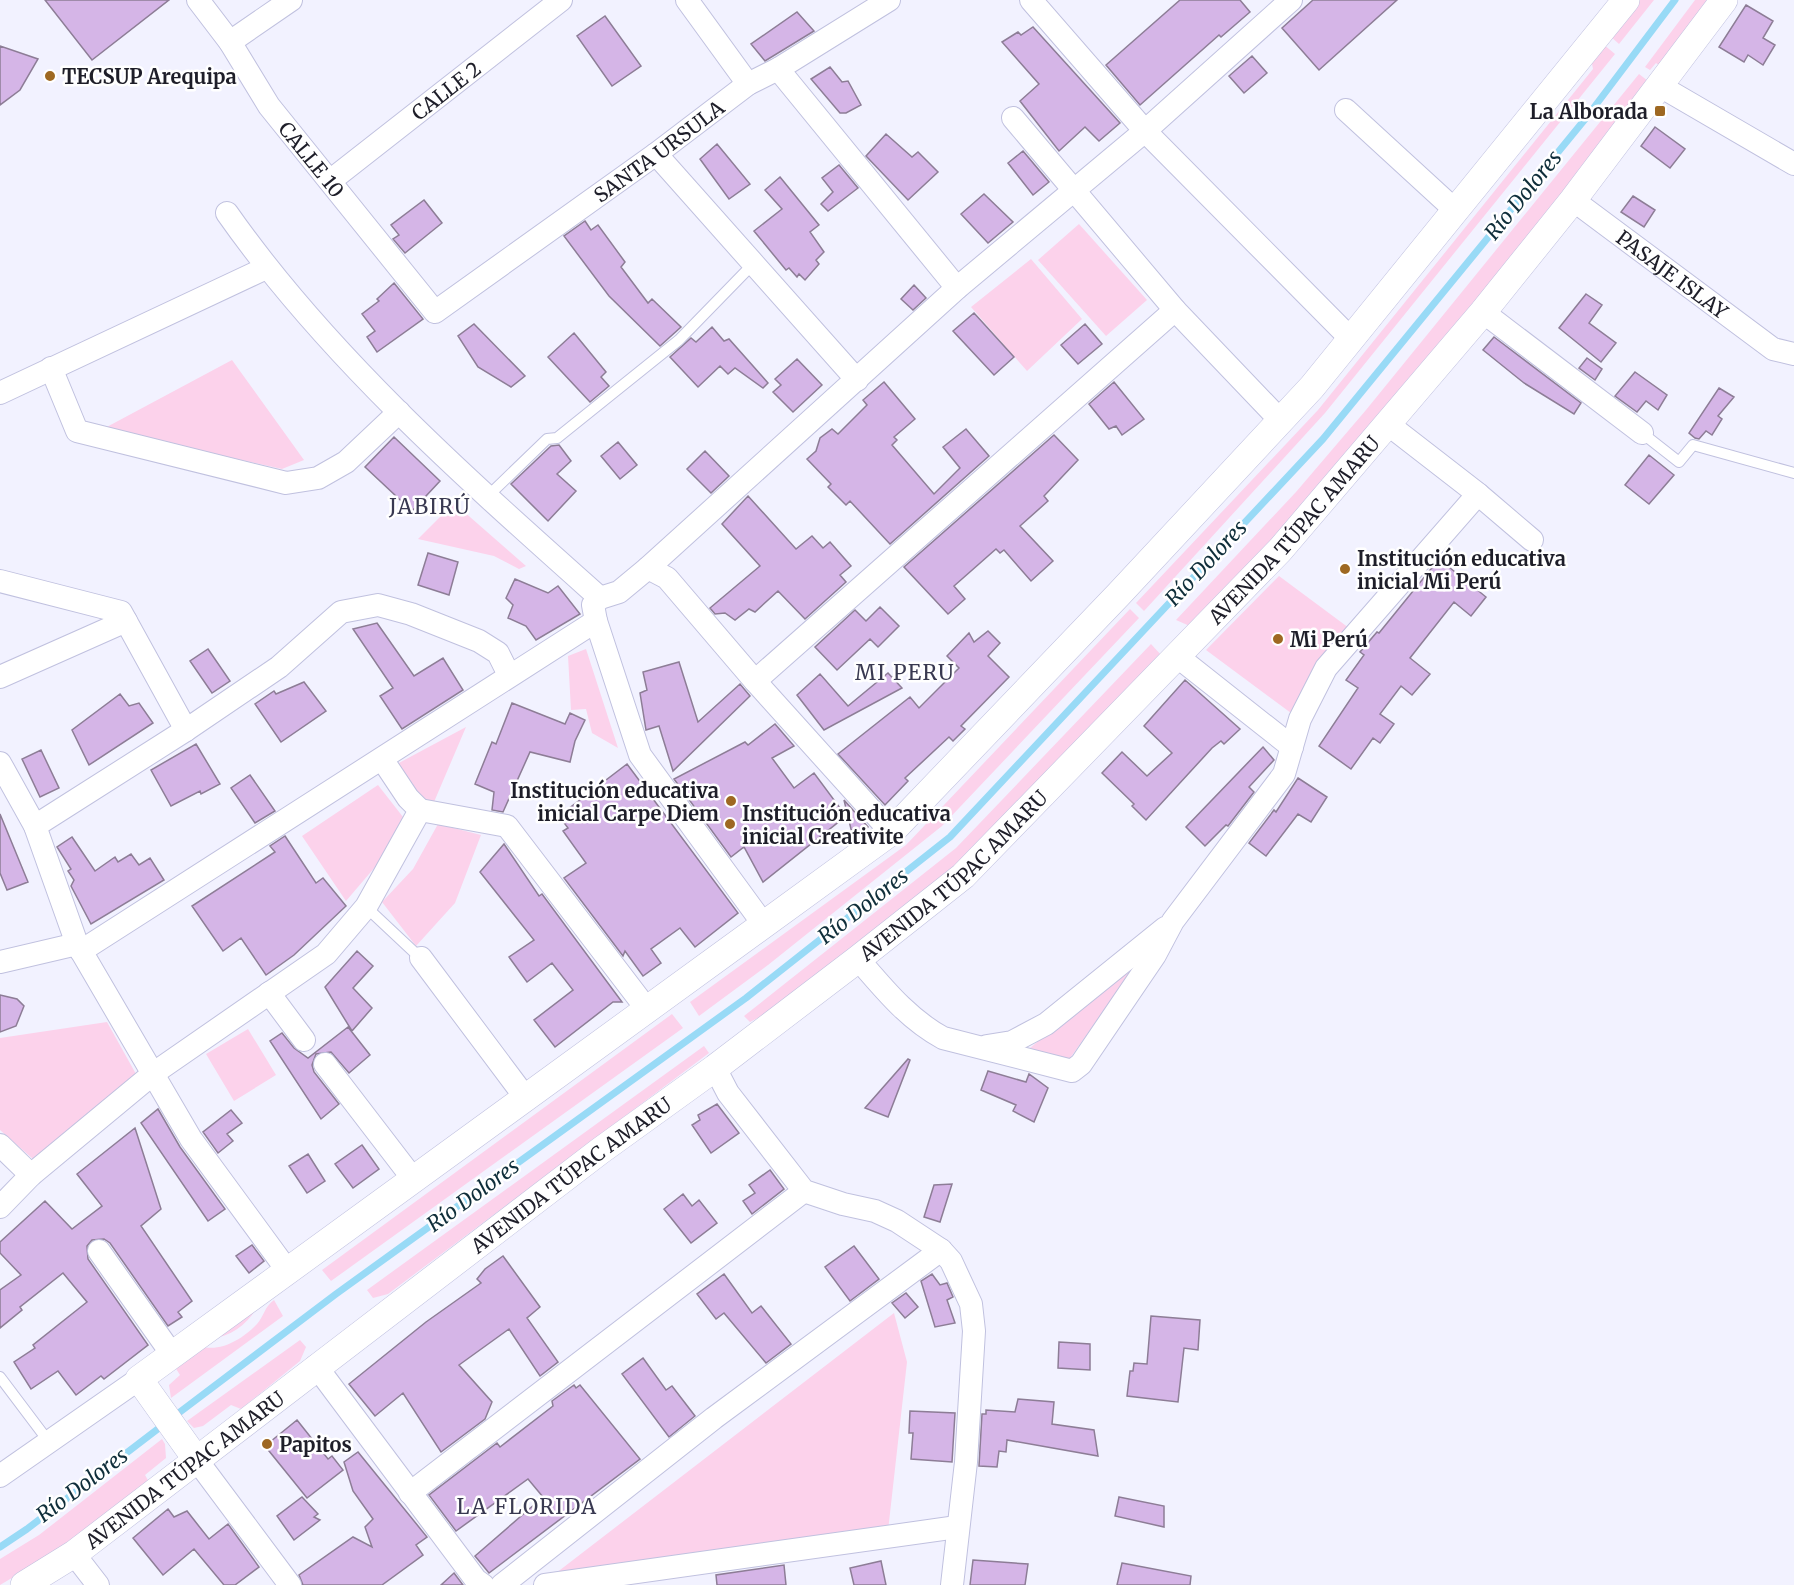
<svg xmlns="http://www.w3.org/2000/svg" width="1794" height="1585" viewBox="0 0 1794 1585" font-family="Merriweather,serif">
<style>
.green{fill:#fcd2eb}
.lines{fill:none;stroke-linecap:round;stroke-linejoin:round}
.stream{stroke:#98daf6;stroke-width:7}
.building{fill:#d5b5e7;stroke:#8d7d96;stroke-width:1.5}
.service-casing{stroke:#c0c1df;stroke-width:12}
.minor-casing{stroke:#c0c1df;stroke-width:24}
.tertiary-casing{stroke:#c0c1df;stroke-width:28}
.service{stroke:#fff;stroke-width:10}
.minor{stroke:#fff;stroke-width:22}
.tertiary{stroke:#fff;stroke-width:27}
.poi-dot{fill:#9e6822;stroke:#fff;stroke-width:2}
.labels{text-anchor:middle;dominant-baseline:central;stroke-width:5;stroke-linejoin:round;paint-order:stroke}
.poi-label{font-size:20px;font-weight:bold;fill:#1e1e29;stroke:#fff;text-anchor:start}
.street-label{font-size:20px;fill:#1e1e29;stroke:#fff}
.water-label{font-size:21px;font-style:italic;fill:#0f2e3a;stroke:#fff}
.neighbourhood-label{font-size:21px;letter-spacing:1.5px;fill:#393951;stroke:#fff}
</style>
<rect width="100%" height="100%" fill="#f2f2ff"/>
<!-- green -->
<path class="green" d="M1640,0H1654L1619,44L1610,36Z
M1695,0H1707L1660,66L1656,63L1650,70L1645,67Z
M1603,44L1615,54L1325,413L1144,611L1136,603L1318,410L1593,69L1591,58Z
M1639,74L1648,81C1506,271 1353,453 1192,627L1176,620L1296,492L1366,410Z
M1079,224L1147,300L1106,336L1038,260Z
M1031,259L1082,319L1027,371L971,307Z
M232,360L304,460L282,469L103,429Z
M454,503L526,566L519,569L494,556L418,539Z
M1279,576L1349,628L1291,713L1206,650Z
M1130,609L1139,618L942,826L768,965L699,1016L690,1002L906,845Z
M1151,644L1162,656L964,860L773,1010L750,1022L744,1016L956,848Z
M586,649L618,748L592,733L586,709L571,710L568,656Z
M466,727L434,802L413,795L397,764Z
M378,785L403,817L387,853L346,901L302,836Z
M438,824L481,835L455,903L416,946L382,902L413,869Z
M1146,951L1068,1061L1030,1048Z
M672,1014L683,1028L331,1281L322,1270Z
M107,1022L136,1074L33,1159L0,1130V1038Z
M248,1029L276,1075L234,1101L206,1054Z
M704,1046L709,1053L388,1294L373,1298L367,1290Z
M263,1298C251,1320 236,1336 210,1339Z
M274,1300L283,1316L171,1398L169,1385L180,1375L173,1364L200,1346C220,1353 243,1339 257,1324C264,1316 265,1306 274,1300Z
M894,1313L907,1362L888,1531L547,1580Z
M300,1340L306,1347L300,1361L241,1409L231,1405L203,1426L194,1428L187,1421Z
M162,1439L165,1444L166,1458L145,1475L149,1482L49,1556L0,1585V1559L39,1535Z"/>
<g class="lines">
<!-- stream -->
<path class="stream" d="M172,1418L336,1294L746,998L950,837L1323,439L1586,118L1675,0
M0,1547L27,1529L163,1425"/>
</g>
<!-- building -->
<path class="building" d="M45,0H169L92,60Z
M1180,0H1240L1250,12L1221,37L1219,35L1140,105L1106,65Z
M1313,0H1397L1319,70L1282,28Z
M1746,5L1773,21L1763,38L1775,45L1763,65L1748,55L1744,62L1719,47Z
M797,12L814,31L765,61L751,44Z
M605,16L641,66L612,86L577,36Z
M1033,27L1120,123L1099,141L1085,127L1059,151L1020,101L1039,84L1002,42L1018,32L1021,35Z
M0,46L38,59L20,90L0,105Z
M1252,56L1267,73L1244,93L1229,76Z
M830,67L842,82L848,81L861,105L846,113H840L811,79Z
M1655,127L1685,149L1670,168L1641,146Z
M886,134L912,157L918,152L938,172L908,200L866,156Z
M717,144L750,184L729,199L700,159Z
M1023,151L1049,182L1033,195L1008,163Z
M839,165L858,188L828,211L821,204L833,192L822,178Z
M780,177L819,225L810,232L824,252L816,260L819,264L805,280L799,274L797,277L789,268L786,270L754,231L782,209L765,190Z
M984,194L1013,222L988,243L961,214Z
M1633,196L1655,210L1644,227L1621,212Z
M424,200L442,223L405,253L393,239L399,235L391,225Z
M585,221L591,230L598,225L625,262L621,267L648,303L652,299L681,327L660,346L609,296L564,236Z
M394,283L423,319L377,352L367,337L375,331L362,314L379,301L377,299Z
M914,285L926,298L913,310L901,299Z
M1586,294L1602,305L1589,323L1616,343L1601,362L1559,328Z
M974,313L1014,357L994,375L953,331Z
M474,324L525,376L511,387L478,367L458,336Z
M1085,324L1102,344L1078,364L1061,345Z
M712,327L724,341L729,339L768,383L763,388L735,368L728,374L720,366L698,387L670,357L691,338L696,342Z
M574,333L606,372L601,377L609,386L590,402L548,357Z
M1494,337L1581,403L1574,414L1524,383L1483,350Z
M1587,358L1602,369L1595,380L1579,368Z
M797,359L822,385L793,412L773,392L781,385L775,379Z
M1635,372L1667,395L1658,410L1646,401L1637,412L1615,396Z
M884,382L915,419L894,437L897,440L892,445L934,494L960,468L943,447L966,429L989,456L890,544L850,501L846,505L828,487L831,484L807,459L816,451L820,438L832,429L838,434L867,405L863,400Z
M1114,382L1144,419L1122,435L1116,426L1109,429L1089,404Z
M1719,388L1734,397L1718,416L1722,419L1712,435L1706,431L1699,439L1695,438L1689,433Z
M1054,435L1078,460L1044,496L1048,501L1020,526L1053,561L1031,581L1004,550L1000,553L996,549L954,586L965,599L948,614L904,567Z
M394,437L440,481L412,511L365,467Z
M618,442L637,465L620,479L601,456Z
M559,445L571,461L557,474L576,491L548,521L511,484L551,446Z
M705,451L729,476L711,493L687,469Z
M1649,455L1674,475L1649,504L1625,485Z
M748,496L796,549L812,536L823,548L830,542L851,566L840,575L846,582L805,619L778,591L755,612L749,609L735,620L725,613L715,614L710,608L760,566L722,524Z
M428,553L458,562L449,595L418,585Z
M1439,559L1486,597L1471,616L1454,602L1410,658L1430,674L1412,695L1401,686L1380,714L1394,724L1380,743L1373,738L1351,769L1319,746L1358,688L1346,680L1364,655L1360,652L1377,632L1379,633Z
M515,579L548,593L558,586L580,614L536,640L526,626L508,618L513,605L506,598Z
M880,607L899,626L878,647L870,639L837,670L815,647L855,610L866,621Z
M377,623L414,676L443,658L463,690L402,729L380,696L393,688L353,629Z
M988,631L1000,643L988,656L1009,677L961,726L965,729L953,741L949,737L905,778L908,781L885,805L838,754L910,697L919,708L959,668L947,656L969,633L974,642Z
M208,649L230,681L212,693L190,661Z
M679,662L698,722L740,684L750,696L673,771L659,726L646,730L640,693L647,690L643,672Z
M888,673L902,688L824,730L797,695L820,674L848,706Z
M1185,680L1240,729L1224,744L1221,741L1212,748L1146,820L1132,806L1134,804L1102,773L1122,752L1147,776L1172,753L1144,726Z
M304,682L326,711L281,742L255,704L274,691L276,694Z
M120,694L129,706L139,703L153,723L89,765L72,730Z
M512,703L565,724L570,713L585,720L575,741L570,762L530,752L503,812L492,810L494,792L475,784L492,742L496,744Z
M775,724L794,746L772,758L794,788L814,773L846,816L763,882L744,847L731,857L674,779L745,742L748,745Z
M196,744L220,784L201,794L200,791L171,806L151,770Z
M1263,747L1274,760L1249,787L1254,792L1228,826L1226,825L1205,846L1186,827Z
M41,750L59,788L40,797L22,759Z
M627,764L738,913L695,947L680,928L651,949L661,963L643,976L625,951L623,956L564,878L586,863L563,831L568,828L559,816Z
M250,775L275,811L255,823L231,788Z
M1298,778L1327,797L1311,822L1298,814L1266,856L1249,843L1274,810L1276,812Z
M844,800L868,827L854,839L851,829Z
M0,814L28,882L7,890L0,873Z
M285,836L316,883L323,878L346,906L294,955L266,975L241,938L223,951L192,906L275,852L270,846Z
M72,837L95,871L115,857L118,862L131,854L139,865L150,858L164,880L91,924L71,886L74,880L68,871L71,869L57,847Z
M504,844L539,896L542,894L622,1002H613L555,1047L534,1020L573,990L552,963L527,982L509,957L534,940L480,872Z
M357,951L373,966L353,988L372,1008L352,1031L325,987Z
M0,995L17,999L24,1006L16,1026L0,1032Z
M348,1027L370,1055L349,1073L331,1052L316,1054L312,1065L314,1072L339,1104L321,1119L270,1041L282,1033L294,1048L308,1058Z
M908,1059L910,1060L888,1117L865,1108Z
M988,1071L1026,1082L1029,1074L1048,1088L1034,1122L1013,1111L1016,1105L981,1090Z
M717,1104L739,1133L711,1153L692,1125L700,1120L698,1115Z
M158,1109L180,1147L225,1209L208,1221L141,1123Z
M231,1110L242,1123L227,1134L233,1141L218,1153L203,1132Z
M135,1128L161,1209L141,1226L192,1301L178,1312L182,1317L168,1326L110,1243L104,1239L92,1240L87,1246L88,1259L148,1345L104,1379L101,1376L76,1395L58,1371L31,1389L14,1362L35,1348L33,1345L87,1302L63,1273L20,1307L22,1310L0,1328V1290L21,1275L0,1253V1242L45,1201L72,1229L102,1206L77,1174Z
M362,1145L379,1169L353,1188L335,1164Z
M308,1154L325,1181L307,1193L289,1166Z
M770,1170L784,1189L752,1214L743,1201L755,1193L749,1185Z
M952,1184L940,1222L924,1217L934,1185Z
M683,1194L692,1206L699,1200L717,1223L691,1243L664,1209Z
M252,1245L264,1261L249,1273L236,1256Z
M854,1246L879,1279L850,1301L825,1267Z
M503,1256L540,1307L527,1318L558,1362L540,1376L509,1329L459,1365L492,1402L485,1419L441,1452L403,1393L375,1416L349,1384L426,1322L481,1283L477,1279L485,1269Z
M724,1274L752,1313L761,1306L791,1344L766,1363L724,1313L716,1319L697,1294Z
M932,1274L940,1285L947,1283L953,1297L947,1300L955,1323L935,1327L921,1281Z
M906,1293L918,1307L905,1318L892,1303Z
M1151,1316L1200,1320L1198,1350L1184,1348L1178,1402L1127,1396L1130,1371H1133L1134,1363L1147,1364Z
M1059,1342L1090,1344V1370L1058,1368Z
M643,1358L666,1390L672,1386L695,1416L669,1437L622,1374Z
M574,1385L576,1388L580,1385L640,1459L489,1573L475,1556L543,1497L528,1479L456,1531L429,1495L497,1443L500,1447L553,1406L552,1401Z
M1018,1399L1054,1402L1052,1424L1094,1430L1098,1456L1007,1440L1006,1452L999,1451L997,1467L979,1466L982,1414H986V1410L1015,1412Z
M910,1411L955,1413L952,1462L911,1459L913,1433H909Z
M297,1420L328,1459L332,1456L343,1470L307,1498L265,1446Z
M358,1452L427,1537L416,1545L423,1555L382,1585H303L299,1575L353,1537L372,1547L365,1527L373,1519L353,1491L344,1462Z
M302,1497L318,1514L314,1517L320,1520L294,1540L277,1516Z
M1119,1497L1164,1506V1527L1115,1516Z
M168,1509L174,1517L187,1511L209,1539L228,1524L259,1567L235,1585H224L194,1549L163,1575L133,1538Z
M973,1560L1028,1564L1025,1585H970Z
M881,1561L886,1585H854L850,1568Z
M1122,1563L1191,1576L1190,1585H1117Z
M784,1565L786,1585H717L716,1575Z
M454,1573L463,1585H441Z"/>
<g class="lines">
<defs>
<path id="service" d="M1642,433L1679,462L1693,445L1794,473
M488,496L547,439L557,438L679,340L754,263
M366,907L414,952
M0,1377L49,1442"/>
<g id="minor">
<path id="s1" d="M198,0L230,42L269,106L435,312L656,154L748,84L778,69L889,0"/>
<path d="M687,0L748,84"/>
<path d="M1031,0L1145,131L1352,340"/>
<path d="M230,42L291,0"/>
<path d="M778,69L957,288"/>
<path d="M1660,86L1794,164"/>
<path d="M1346,110L1455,210"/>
<path d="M1013,118L1175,310L1281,421"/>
<path d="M656,154L857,380"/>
<path id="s2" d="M330,181L561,0"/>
<path id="s3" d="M1573,200L1773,349L1794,354"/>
<path d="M227,213C328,357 469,481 600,598"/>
<path d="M1483,312L1642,433"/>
<path d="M51,368L77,431L286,483L318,478L346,462L399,412"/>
<path d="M0,393L266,268"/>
<path d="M1389,425L1478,494L1532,540"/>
<path d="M648,568L957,288L1145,131L1291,0"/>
<path d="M0,581L121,612L186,730"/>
<path d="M1178,657L1292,747"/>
<path d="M0,677L126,621"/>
<path d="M755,681L1175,310"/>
<path d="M0,763L35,826L77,944L191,1139L287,1270"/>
<path d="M420,810L507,826L646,1008"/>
<path d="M35,826L186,730L279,667L341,612L378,605L411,614L479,641L498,653L509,675"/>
<path d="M764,925L640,755L596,621L593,605L600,598L619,592L648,568L667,578L755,681L891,832"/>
<path d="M81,951L596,621"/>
<path d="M421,958L525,1097"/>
<path d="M858,959C884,989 908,1019 943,1038L1072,1071L1081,1064L1155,955L1173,921L1284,774L1300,719L1326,668L1478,494"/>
<path d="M0,962L77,944"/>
<path d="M269,993L304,1040"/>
<path d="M987,1046L1012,1042L1046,1024L1165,928"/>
<path d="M325,1064L414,1180"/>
<path d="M715,1068L728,1093L804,1191L843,1204L875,1211L897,1221L941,1250L951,1261L971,1304L974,1331L966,1462L952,1585"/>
<path d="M0,1145L31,1175"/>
<path d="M0,1207L31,1175L154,1073L326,954L366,907L420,810L408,798L382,759"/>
<path d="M99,1251L171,1353"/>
<path d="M316,1366L476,1580L483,1585"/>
<path d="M196,1459L290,1585"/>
<path d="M0,1476L139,1379"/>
<path d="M410,1493L804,1191"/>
<path d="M74,1554L98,1585"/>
<path d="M502,1585L714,1418L941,1250"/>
<path d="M545,1585L957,1527"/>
</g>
<g id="tertiary">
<path d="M196,1459L139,1379L891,832L1119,594L1312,387L1626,0"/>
<path id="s4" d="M24,1585L74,1554L600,1151L715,1068L858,959L963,876L1280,550L1483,312L1573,200L1724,0"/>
</g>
</defs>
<!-- service casing -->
<use href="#service" class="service-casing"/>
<!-- minor casing -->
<use href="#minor" class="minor-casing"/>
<!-- tertiary casing -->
<use href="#tertiary" class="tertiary-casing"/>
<!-- service -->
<use href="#service" class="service"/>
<!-- minor -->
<use href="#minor" class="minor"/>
<!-- tertiary -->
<use href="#tertiary" class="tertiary"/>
</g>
<!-- markers -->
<g class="poi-dot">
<circle cx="50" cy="76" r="6"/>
<rect x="1654" y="105" width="12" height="12" rx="3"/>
<circle cx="1345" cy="569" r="6"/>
<circle cx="1278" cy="639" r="6"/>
<circle cx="731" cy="801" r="6"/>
<circle cx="730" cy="824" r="6"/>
<circle cx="267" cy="1444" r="6"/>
</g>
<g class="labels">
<!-- poi labels -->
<g class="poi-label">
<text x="62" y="76">TECSUP Arequipa</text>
<text x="1648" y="111" text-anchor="end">La Alborada</text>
<text x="1357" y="558">Institución educativa<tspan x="1357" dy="23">inicial Mi Perú</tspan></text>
<text x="1290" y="639">Mi Perú</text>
<text x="719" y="790" text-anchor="end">Institución educativa<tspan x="719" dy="23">inicial Carpe Diem</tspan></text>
<text x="742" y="813">Institución educativa<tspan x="742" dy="23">inicial Creativite</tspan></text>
<text x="279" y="1444">Papitos</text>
</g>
<!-- street labels -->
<g class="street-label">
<text stroke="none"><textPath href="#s2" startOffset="147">CALLE 2</textPath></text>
<text stroke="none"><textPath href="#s1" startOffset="668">SANTA URSULA</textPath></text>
<text stroke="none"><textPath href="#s1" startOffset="196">CALLE 10</textPath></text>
<text stroke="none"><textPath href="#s3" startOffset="124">PASAJE ISLAY</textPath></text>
<text stroke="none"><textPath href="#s4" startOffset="1656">AVENIDA TÚPAC AMARU</textPath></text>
<text stroke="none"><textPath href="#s4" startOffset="1170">AVENIDA TÚPAC AMARU</textPath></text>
<text stroke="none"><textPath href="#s4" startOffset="684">AVENIDA TÚPAC AMARU</textPath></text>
<text stroke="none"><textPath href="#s4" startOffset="198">AVENIDA TÚPAC AMARU</textPath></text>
</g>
<!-- water labels -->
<g class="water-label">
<text transform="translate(1523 195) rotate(-51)">Río Dolores</text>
<text transform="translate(1206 563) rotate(-47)">Río Dolores</text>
<text transform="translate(863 906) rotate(-38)">Río Dolores</text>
<text transform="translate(473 1195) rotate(-36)">Río Dolores</text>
<text transform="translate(82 1485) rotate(-37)">Río Dolores</text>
</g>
<!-- neighbourhood labels -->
<g class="neighbourhood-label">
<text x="430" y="506">JABIRÚ</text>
<text x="905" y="672">MI PERU</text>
<text x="527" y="1506">LA FLORIDA</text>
</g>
</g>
</svg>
